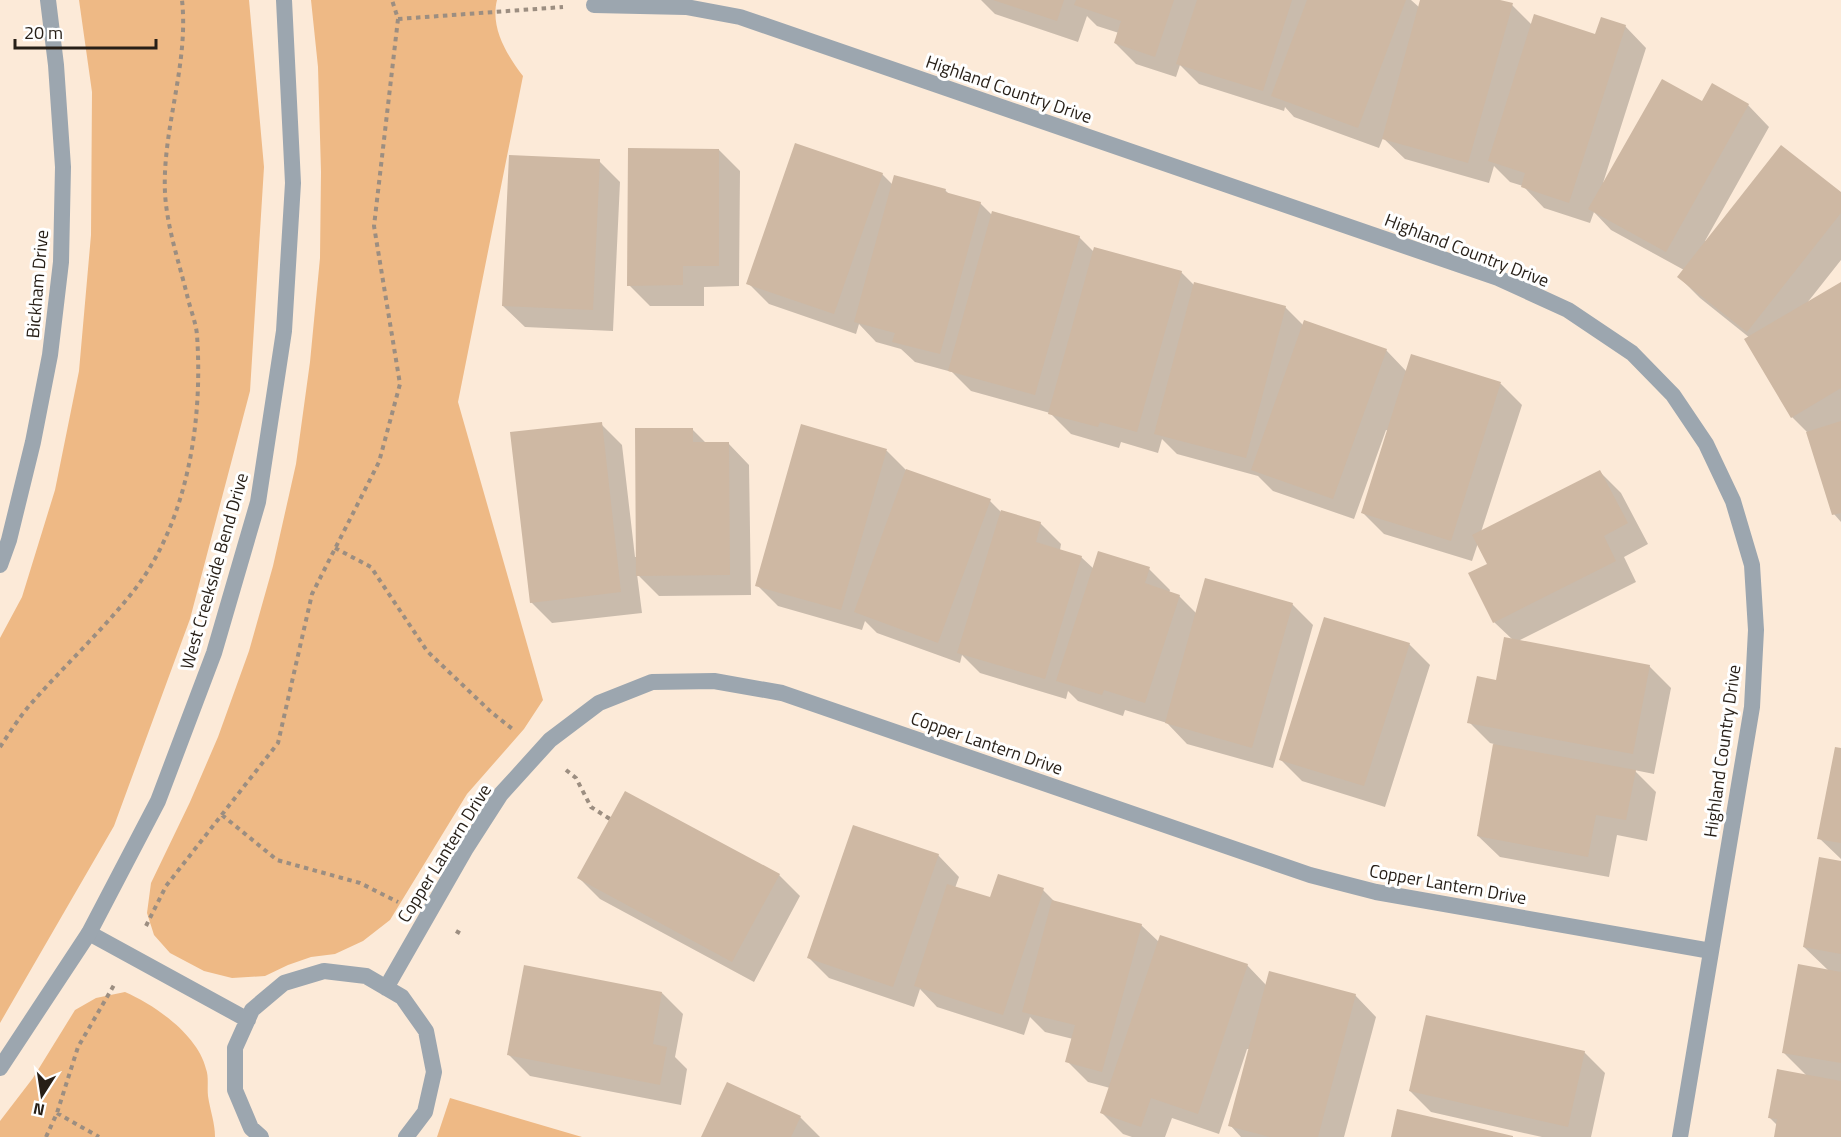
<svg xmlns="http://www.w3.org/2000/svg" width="1841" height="1137" viewBox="0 0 1841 1137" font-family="'Titillium Web',sans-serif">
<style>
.green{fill:#eeb985}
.shadow{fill:#0003}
.building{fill:#ceb8a3}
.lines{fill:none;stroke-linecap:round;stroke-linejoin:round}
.path{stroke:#9c8e81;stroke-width:4;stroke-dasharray:4.5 4.5;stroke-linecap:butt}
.minor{stroke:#9ca6af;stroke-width:16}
.tertiary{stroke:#9ca6af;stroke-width:16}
.labels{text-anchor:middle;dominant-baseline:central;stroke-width:6;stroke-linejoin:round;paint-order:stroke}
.street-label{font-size:18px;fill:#271f17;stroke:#fff}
</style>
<rect width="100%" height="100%" fill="#fcead8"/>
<!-- green -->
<path class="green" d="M79,0H249L264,167L250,391L190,619L114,826L0,1023V638L22,597L55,490L79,371L91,235L92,92Z
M311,0H497C490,28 507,55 523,76L458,402L543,700L524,729L467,794L390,920L363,941L335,954L311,957L288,965L265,976L232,978L204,971L170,953L154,935L147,913L151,883L190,802L218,737L249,651L273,566L296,464L310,362L320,258L321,172L318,67Z
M125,992C155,1005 198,1035 206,1069C209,1077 207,1087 208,1096C210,1110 215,1123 215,1137H0V1121L33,1078L75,1010L96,998Z
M450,1098L582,1137H437Z"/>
<!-- shadow -->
<path class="shadow" d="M981,0H1411L1420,8L1422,0H1495L1512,5L1532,25L1596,36L1625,26L1646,48L1603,183L1702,103L1712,86L1748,105L1769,127L1705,241L1841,194V260L1807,303L1841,283V522L1834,514L1808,433L1792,417L1750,338L1700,298L1679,277L1684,270L1611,230L1594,212L1590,223L1544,208L1523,186L1510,182L1494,166L1489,183L1405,159L1383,138L1379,148L1294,117L1285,107L1284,111L1199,84L1180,65L1176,77L1136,64L1115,43L1119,33L1097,26L1087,16L1078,42L995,14Z
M719,150L740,171L739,286L704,287V306H650L629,285Z
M599,161L620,182L613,331L525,327L503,306Z
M882,174L893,185L945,190L950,195L980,203L993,216L1079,237L1094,252L1181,272L1195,286L1285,307L1304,326L1386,350L1407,372L1412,356L1501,384L1522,405L1481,532L1600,472L1621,493L1648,544L1624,557L1636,582L1518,641L1649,666L1671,688L1654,774L1634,770L1656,792L1647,841L1617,835L1609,877L1500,857L1478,836L1494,744L1490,743L1469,722L1497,681L1513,640L1494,622L1489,564L1478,543L1472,561L1384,534L1363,513L1389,431L1386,430L1354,519L1273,491L1258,476L1177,454L1162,439L1158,453L1121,442L1119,448L1071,434L1050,413L971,391L952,372L915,362L901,349L876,342L859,324L856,334L769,304L748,283Z
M601,424L622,445L635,557H638L692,429L707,444L728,443L749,465L751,595L659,596L637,574L642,613L552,623L531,602Z
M802,426L887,451L907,471L990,501L1001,512L1040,523L1061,544L1060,550L1081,557L1094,569H1149L1170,590L1169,593L1179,596L1196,613L1292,604L1313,625L1273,768L1187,744L1167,723L1125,710L1123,716L1078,701L1068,691L1066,699L980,673L962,655L960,663L877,633L865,621L862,630L778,606L757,585Z
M1409,644L1430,665L1385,807L1302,781L1281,760Z
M1841,750V859L1819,838Z
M938,855L959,877L955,888L991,899L1043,890L1055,902L1141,925L1159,942L1247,965L1266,985L1355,995L1376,1017L1344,1137H1241L1230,1125L1250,1049H1247L1219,1134L1172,1118L1165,1137H1132L1123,1134L1102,1113L1110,1088L1088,1082L1067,1061L1073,1039L1045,1032L1030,1017L1024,1035L937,1007L920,989L914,1007L829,978L808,957Z
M1841,863V1137H1776L1778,1126L1769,1117L1807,1076L1783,1052L1829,971L1804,947Z
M779,875L800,896L754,982L600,899L579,878Z
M662,993L683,1014L675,1057L687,1069L681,1105L530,1076L509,1055Z
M1584,1052L1605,1073L1591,1137H1542L1431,1112L1410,1091Z
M800,1117L820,1137H703Z"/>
<!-- building -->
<path class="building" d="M993,0H1064L1057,21Z
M1076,0H1174L1155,57L1114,43L1121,21L1074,5Z
M1197,0H1292L1263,91L1176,64Z
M1307,0H1406L1358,128L1271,96Z
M1420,0H1500L1513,3L1468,163L1382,139Z
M1534,14L1595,34L1601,17L1626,25L1569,203L1521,187L1525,173L1488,161Z
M1662,79L1702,101L1712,83L1749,104L1666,252L1588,209Z
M795,143L883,173L834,314L746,284Z
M1781,145L1841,192V213L1747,332L1677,277Z
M628,148L719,149V266H683V285L627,286Z
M509,155L600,159L593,310L502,306Z
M894,175L946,189L945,192L981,202L940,354L892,342L895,333L854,322Z
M992,211L1080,236L1035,395L948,371Z
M1094,247L1182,271L1137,432L1100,422L1098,427L1048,414Z
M1194,282L1286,306L1246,458L1154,434Z
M1841,282V388L1791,418L1744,339Z
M1304,320L1387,349L1333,499L1251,470Z
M1411,354L1501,382L1451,541L1361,513Z
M1841,421V513L1832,515L1806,432Z
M602,422L621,592L530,603L510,432Z
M801,424L887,449L841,610L755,586Z
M635,428H693V442H729L730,575L636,576Z
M906,469L991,499L938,643L854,612Z
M1600,470L1628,523L1604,536L1616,561L1493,623L1468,573L1487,564L1472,535Z
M1001,510L1041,522L1036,542L1082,556L1045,679L957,653Z
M1098,551L1150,567L1145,583L1180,595L1145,703L1104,690L1102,695L1056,681Z
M1205,578L1293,603L1252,748L1165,723Z
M1324,617L1410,643L1364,786L1279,760Z
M1504,637L1650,665L1633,754L1467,723L1477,676L1496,680Z
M1493,744L1636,770L1626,820L1596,815L1588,857L1477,836Z
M1835,747L1841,748V843L1817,839Z
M625,791L780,874L732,962L577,878Z
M853,825L939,854L893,987L807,958Z
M1819,857L1841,861V954L1803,947Z
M998,874L1044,888L1003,1015L914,986L947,884L990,897Z
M1052,900L1142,924L1102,1072L1065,1062L1075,1025L1022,1012Z
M1160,935L1248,964L1198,1114L1151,1098L1141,1127L1100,1113Z
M1798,964L1841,972V1063L1782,1053Z
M524,965L662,992L653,1044L667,1047L660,1085L507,1055Z
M1269,971L1356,994L1318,1137H1270L1228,1126Z
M1426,1015L1585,1051L1568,1127L1409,1091Z
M1777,1069L1841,1081V1137H1774L1777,1119L1768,1118Z
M727,1082L801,1116L791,1137H701Z
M1397,1109L1513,1136V1137H1391Z"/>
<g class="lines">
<!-- path -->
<path class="path" d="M398,19L563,7
M335,548L371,567L427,651L491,712L515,731
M0,747C9,734 18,719 29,706C62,668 100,633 132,593C188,523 203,421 197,335C196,323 191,311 188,299C180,265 167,229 165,193C162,129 189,65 182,0
M566,770L576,778L591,807L610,819
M222,815L277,860L360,883L398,902
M146,926L166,886L278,743L312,594L379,462L400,384L374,226L398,19L392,0
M456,931L463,935
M57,1113L99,1137
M46,1137L57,1113L78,1047L114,985"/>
<!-- minor -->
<path class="minor" d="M594,5L686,7L740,17L1498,278L1568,310L1632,353L1673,395L1706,444L1733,501L1752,565L1756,630L1752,707L1680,1137
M0,565L9,540L33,442L50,355L61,262L63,167L56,65L48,0
M89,933L248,1020
M386,988L465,850L501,794L550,740L599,703L652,682L714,681L782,693L1310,875L1376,892L1711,951
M261,1137L251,1128L235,1090V1048L252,1010L284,983L324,971L366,976L402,997L426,1031L434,1072L425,1112L406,1137"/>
<!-- tertiary -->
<path class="tertiary" d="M0,1068L89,933L158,801L214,653L258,502L284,331L293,183L284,0"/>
</g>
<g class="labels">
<!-- street labels -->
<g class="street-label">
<text transform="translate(1009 89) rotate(19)">Highland Country Drive</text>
<text transform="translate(1467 250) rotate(21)">Highland Country Drive</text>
<text transform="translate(37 284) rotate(-85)">Bickham Drive</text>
<text transform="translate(214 571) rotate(-74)">West Creekside Bend Drive</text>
<text transform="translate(987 743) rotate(19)">Copper Lantern Drive</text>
<text transform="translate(1722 751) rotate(-82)">Highland Country Drive</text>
<text transform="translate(444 853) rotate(-58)">Copper Lantern Drive</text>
<text transform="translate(1448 884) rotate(10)">Copper Lantern Drive</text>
</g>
</g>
<!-- north arrow -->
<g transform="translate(42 1095) rotate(192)" stroke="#ffffff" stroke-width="4.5" paint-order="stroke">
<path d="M0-4.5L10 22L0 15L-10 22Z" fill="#271f17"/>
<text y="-9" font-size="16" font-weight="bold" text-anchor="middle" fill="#271f17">N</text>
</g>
<!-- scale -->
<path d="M15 39v9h141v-9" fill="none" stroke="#271f17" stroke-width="3"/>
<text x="24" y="39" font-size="18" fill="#271f17" stroke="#ffffff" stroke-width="4.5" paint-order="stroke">20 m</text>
</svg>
